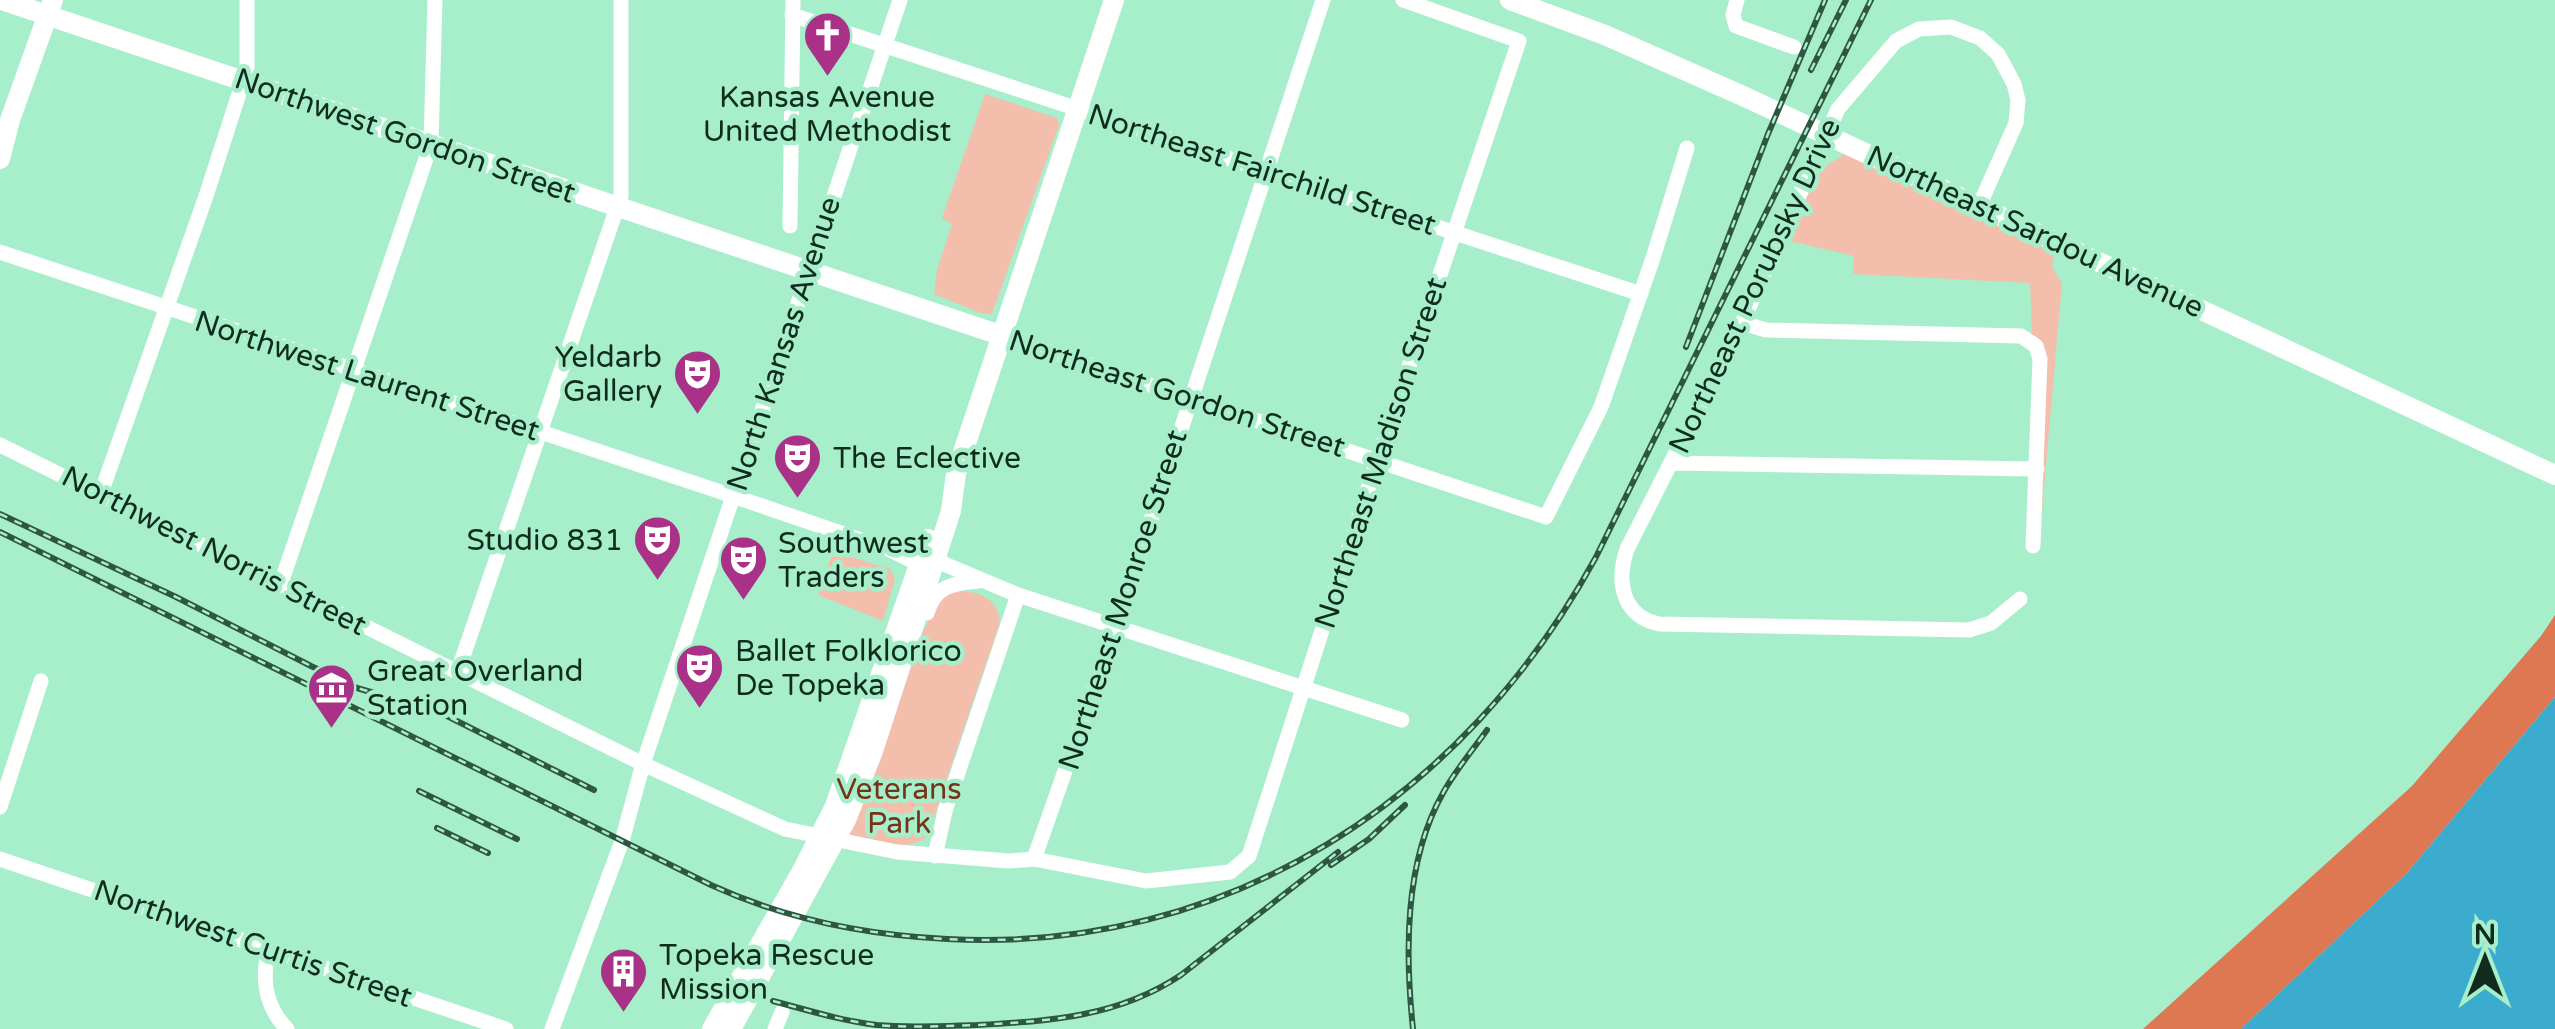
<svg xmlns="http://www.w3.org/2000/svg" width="2555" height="1029" viewBox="0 0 2555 1029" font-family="'Varela Round',sans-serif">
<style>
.green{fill:#f3bfac}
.forest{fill:#de7852}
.water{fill:#3baccd}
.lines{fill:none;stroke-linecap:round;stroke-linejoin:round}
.minor{stroke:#fff;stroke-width:15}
.major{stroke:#fff;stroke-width:20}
.rail-casing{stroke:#2f5543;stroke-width:6}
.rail{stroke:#a7eeca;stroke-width:2.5;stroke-dasharray:8;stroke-linecap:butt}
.labels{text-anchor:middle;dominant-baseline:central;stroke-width:9;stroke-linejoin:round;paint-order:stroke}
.poi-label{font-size:30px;fill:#0f2c1f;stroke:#a7eeca;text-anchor:start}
.street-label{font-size:30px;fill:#0f2c1f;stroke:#a7eeca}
.park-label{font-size:30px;fill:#753419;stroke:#a7eeca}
</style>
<rect width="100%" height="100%" fill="#a7eeca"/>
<!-- green -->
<path class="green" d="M985,94L1057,118L1059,125L992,314H983L934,294L937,270L952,224L942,218Z
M1845,154L2054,251L2052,267L2062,283L2040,534L2030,283L1853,274L1854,256L1785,240L1815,173Z
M833,551L890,569L895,579L883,621L818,595Z
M952,591C976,590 998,596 1000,622L927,837C906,854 870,840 845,836L916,647L940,596Z"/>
<!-- forest -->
<path class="forest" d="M2555,615V697L2407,873L2241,1029H2143L2412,786L2541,636Z"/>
<!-- water -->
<path class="water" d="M2555,697V1029H2241L2407,873Z"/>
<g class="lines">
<!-- minor -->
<path class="minor" d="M1737,0L1733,15L1736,26L1794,47
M792,15L1641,294
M1980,204L2016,123L2018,100L2014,84L1998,54L1980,38L1951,27L1919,29L1896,41L1838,109L1742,323L1627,549C1616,582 1622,616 1659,624L1969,630L1991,623L2020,599
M790,226L793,0
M0,252L718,491L888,549L919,564
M1742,323L1766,330L2021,336L2036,346L2040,359L2033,546
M1003,336L1546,517L1601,407L1653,258L1687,148
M0,445L643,764L785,829L897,852L1009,861L1034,859L1146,881L1230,872L1249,856L1373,473L1519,41L1403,0
M1671,463L2037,469
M101,493L206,196L247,69V0
M937,555L944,564L1018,595L1402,720
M281,583L431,144L435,0
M927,613C935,586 953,583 979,581
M458,671L621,196V0
M0,807L41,681
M935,856L945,811L1018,595
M0,859L506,1029
M1034,859L1116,626L1323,0
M269,949C261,980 265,1006 287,1029
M552,1029L622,841L643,764L900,0
M775,1029L782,1012"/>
<!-- major -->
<path class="major" d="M2,0L1003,336
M1510,0L1605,35L1743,96L2555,475
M0,159L10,120L53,0
M712,1029L802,871L835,806L928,539
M731,1029L846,820L873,751L951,511L956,473L1114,0"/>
<defs>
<path id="rail" d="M1811,70L1846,0
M1686,347L1768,134L1825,0
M0,514L176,597L311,666L357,688L439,712L594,790
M0,532L711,885C785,919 866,935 947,939C1227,954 1464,799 1596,557L1871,0
M419,791L517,839
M437,828L488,853
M1331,865L1369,839L1405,805
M773,1001C807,1010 842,1021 877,1025C910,1028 944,1026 977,1025C1051,1021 1118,1017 1181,975L1338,852
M1413,1029C1405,953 1404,862 1443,793C1455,771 1472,751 1487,730"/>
</defs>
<!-- rail casing -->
<use href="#rail" class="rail-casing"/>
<!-- rail -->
<use href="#rail" class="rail"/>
</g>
<!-- icons -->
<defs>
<symbol id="church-pin" viewBox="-11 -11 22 30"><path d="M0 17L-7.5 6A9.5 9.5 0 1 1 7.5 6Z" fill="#a93187" stroke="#a7eeca"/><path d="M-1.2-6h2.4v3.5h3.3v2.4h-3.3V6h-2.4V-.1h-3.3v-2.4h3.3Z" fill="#fff"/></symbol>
<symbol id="theatre-pin" viewBox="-11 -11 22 30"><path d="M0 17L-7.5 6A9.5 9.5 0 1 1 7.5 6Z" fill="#a93187" stroke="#a7eeca"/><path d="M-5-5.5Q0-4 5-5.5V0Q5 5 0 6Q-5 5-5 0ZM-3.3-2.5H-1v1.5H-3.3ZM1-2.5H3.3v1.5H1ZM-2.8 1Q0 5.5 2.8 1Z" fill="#fff"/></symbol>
<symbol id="museum-pin" viewBox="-11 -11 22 30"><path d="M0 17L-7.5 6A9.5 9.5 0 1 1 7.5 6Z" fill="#a93187" stroke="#a7eeca"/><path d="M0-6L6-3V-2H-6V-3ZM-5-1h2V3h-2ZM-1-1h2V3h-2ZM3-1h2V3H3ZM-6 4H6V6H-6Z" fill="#fff"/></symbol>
<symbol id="building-pin" viewBox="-11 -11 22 30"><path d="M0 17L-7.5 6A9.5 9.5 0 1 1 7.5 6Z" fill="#a93187" stroke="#a7eeca"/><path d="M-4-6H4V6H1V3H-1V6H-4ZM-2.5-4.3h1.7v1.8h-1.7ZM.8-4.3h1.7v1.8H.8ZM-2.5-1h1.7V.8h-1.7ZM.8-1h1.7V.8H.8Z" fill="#fff"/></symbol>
</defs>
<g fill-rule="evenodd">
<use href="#church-pin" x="800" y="8" width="55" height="75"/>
<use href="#theatre-pin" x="670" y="346" width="55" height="75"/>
<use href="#theatre-pin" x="770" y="430" width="55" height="75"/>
<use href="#theatre-pin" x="630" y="512" width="55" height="75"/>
<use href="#theatre-pin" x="716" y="532" width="55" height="75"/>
<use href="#theatre-pin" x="672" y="640" width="55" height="75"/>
<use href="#museum-pin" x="304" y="660" width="55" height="75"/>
<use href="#building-pin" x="596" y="944" width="55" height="75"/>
</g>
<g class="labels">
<!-- poi labels -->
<g class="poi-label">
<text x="827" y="97" text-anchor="middle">Kansas Avenue<tspan x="827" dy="34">United Methodist</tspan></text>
<text x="662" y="357" text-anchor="end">Yeldarb<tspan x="662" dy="34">Gallery</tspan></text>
<text x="833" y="458">The Eclective</text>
<text x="623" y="540" text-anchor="end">Studio 831</text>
<text x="778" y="543">Southwest<tspan x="778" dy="34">Traders</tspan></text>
<text x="735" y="651">Ballet Folklorico<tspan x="735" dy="34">De Topeka</tspan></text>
<text x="367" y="671">Great Overland<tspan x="367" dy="34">Station</tspan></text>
<text x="659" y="955">Topeka Rescue<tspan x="659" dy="34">Mission</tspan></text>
</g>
<!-- street labels -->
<g class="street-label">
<text transform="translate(405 136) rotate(19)">Northwest Gordon Street</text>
<text transform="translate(1262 170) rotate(18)">Northeast Fairchild Street</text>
<text transform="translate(2035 232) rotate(25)">Northeast Sardou Avenue</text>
<text transform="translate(1755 286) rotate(-65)">Northeast Porubsky Drive</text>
<text transform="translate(784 344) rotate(-72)">North Kansas Avenue</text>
<text transform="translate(367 376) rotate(18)">Northwest Laurent Street</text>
<text transform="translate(1177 394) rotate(18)">Northeast Gordon Street</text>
<text transform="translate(1381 453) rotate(-72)">Northeast Madison Street</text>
<text transform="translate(214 551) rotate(27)">Northwest Norris Street</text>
<text transform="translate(1123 600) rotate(-72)">Northeast Monroe Street</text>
<text transform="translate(253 944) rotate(19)">Northwest Curtis Street</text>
</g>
<!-- park labels -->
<g class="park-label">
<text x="899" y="789">Veterans<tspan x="899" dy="34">Park</tspan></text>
</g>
</g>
<!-- north arrow -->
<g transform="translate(2485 959)" stroke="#a7eeca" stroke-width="8" paint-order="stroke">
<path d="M0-8L18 38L0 25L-18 38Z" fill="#0f2c1f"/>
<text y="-15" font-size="28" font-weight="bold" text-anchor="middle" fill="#0f2c1f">N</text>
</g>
</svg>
